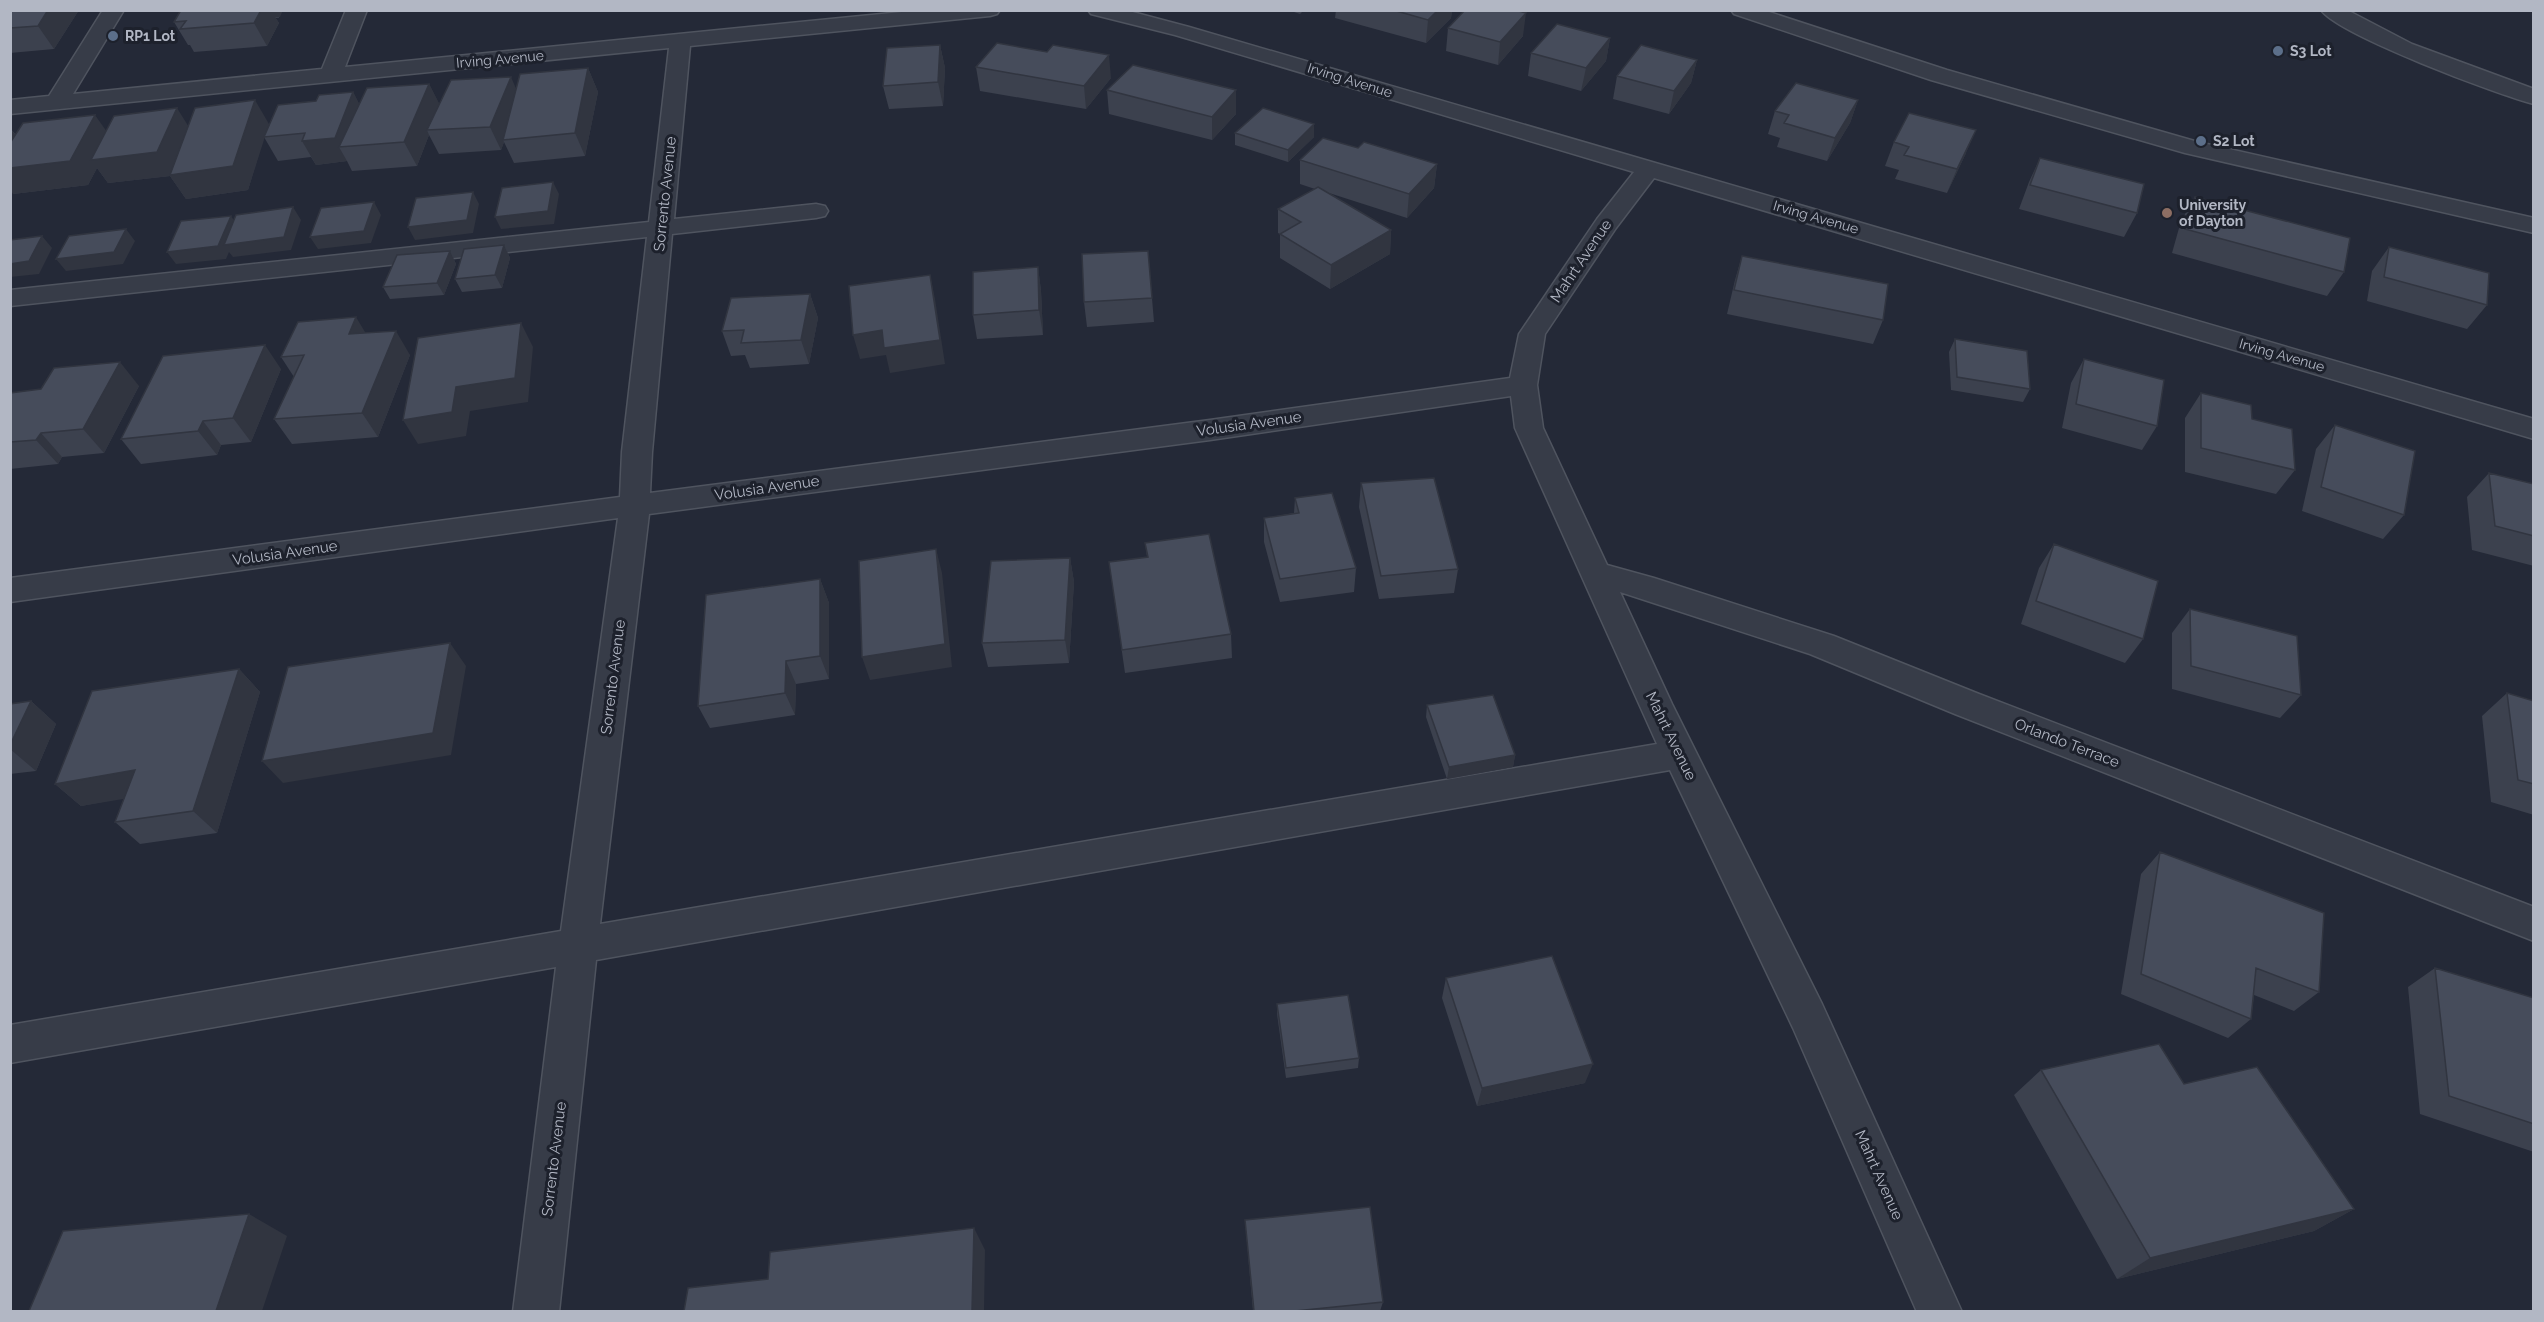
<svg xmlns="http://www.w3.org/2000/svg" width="2544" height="1322" viewBox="0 0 2544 1322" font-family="Raleway,sans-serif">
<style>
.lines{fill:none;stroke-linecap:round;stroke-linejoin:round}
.minor-casing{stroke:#4f545f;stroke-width:3}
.minor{fill:#373c48;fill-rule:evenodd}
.wall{fill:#3c414e}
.shaded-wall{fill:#313540}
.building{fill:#464c5b;stroke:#313540;stroke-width:1.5}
.service-dot{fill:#5c6f8a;stroke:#1d212c;stroke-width:2}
.education-dot{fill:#8d6e63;stroke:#1d212c;stroke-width:2}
.labels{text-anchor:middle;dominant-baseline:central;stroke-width:6;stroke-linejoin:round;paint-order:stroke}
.far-poi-label{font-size:14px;font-weight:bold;fill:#b2b7c4;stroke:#1d212c;text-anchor:start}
.far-street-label{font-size:14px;fill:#b2b7c4;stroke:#1d212c}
.street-label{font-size:15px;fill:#b2b7c4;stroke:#1d212c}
</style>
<rect width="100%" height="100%" fill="#242937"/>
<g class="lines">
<defs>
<path id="minor" d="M103,10H124L73,94L322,69L346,10H367L345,67L922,10H1000L997,14L990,16L690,46L674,219L816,204L825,206L828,211L825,216L816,218L672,234L652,452L650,493L1210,420L1510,378L1519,334L1597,219L1634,172L1175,35L1091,14L1088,10H1125L1189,27L2534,419V439L1654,178L1616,228L1545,334L1537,385L1543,428L1607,565L1654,578L1834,636L1979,694L2534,907V941L1955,714L1810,654L1620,592L1672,704L1822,1004L1962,1312H1917L1793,1028L1670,770L596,960L559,1312H513L556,967L10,1063V1025L561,931L618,518L10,602V578L620,497L622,452L647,237L10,306V290L649,222L669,48L10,114V100L49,96ZM1511,396L1515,428L1657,744L600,924L649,514L1210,440Z
M1731,10H1763L1947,70L2198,142L2534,218V233L2185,153L1931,80L1734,14Z
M2321,10H2347L2412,44L2534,89V104C2499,95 2338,35 2321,10Z"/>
</defs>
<!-- minor casing -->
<use href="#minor" class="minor-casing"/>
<!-- minor -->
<use href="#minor" class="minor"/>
</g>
<!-- wall -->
<path class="wall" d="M10,10H79L54,49L10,53Z
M1288,10H1304L1300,14Z
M1336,10H1452L1451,18L1426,43L1335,18Z
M275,17L279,23L267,46L194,52L190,45H188L174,22L280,17Z
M1448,28L1523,36L1498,65L1446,51Z
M1610,38L1606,61L1581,91L1528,76L1531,53Z
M940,45L945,68L943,106L889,109L883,86Z
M1697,60L1691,83L1669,114L1613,99L1617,76Z
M976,67L1111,78L1086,109L980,91Z
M588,68L598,92L585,156L514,163L504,142L501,150L439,154L429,135L417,166L352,171L347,161L316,165L311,157L278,161L264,137L248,190L186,199L170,176L108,183L97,168L88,185L13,194L10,128L16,135L188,126L269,124L265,136L316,101L353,92L359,104L429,84L439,104L516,89Z
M1107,90H1236V114L1212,140L1109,114Z
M1858,100L1850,123L1827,161L1777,147L1780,138L1768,134L1775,111Z
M1314,124V137L1288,162L1235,145V133Z
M1894,142L1966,153L1947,193L1895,179L1899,170L1885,166Z
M1358,148L1437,164L1434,188L1407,218L1329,193L1391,230L1390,254L1330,289L1280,258V234L1278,233V209L1315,189L1300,184V160Z
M2040,158L2137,213L2124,237L2019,209L2029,182Z
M2195,197L2344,272L2327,296L2172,253L2181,221Z
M504,245L510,258L502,288L462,292L455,279Z
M2389,247L2487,305L2467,329L2367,301L2372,271Z
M450,251L456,264L444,295L390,299L383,287Z
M1148,251L1154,322L1087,327L1084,302Z
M1742,256L1883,320L1873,344L1727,314L1735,280Z
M1038,267L1041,291L1043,335L977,339L973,315Z
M810,294L818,318L809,364L750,368L745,355L731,356L722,331Z
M366,333L410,355L378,437L292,444L274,419L294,377L281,357Z
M1955,339L2030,389L2023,402L1951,390L1949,352Z
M2084,359L2157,426L2142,450L2062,428L2071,383Z
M281,369L251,442L221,445L217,455L141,464L121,439Z
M139,386L104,453L62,457L58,464L10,469V393Z
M2201,393L2252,419L2295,470L2276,494L2185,472V418Z
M2335,425L2404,515L2383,539L2302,511L2316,449Z
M2489,473L2534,484V566L2472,550L2467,497Z
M1361,483L1458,569L1454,593L1379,599L1359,507Z
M1295,498L1356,568L1354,592L1280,602L1264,542V518L1294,513Z
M1145,543L1231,634L1232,658L1125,673L1109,562L1147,557Z
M2054,544L2143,639L2125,663L2021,624L2039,568Z
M1070,558L1074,582L1069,663L988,667L982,643Z
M820,579L829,603V679L796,684L795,715L710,728L698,706Z
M2190,609L2301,695L2280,718L2172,689V633Z
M239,669L260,692L217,833L140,844L115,822L124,798L81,806L55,784Z
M2507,693L2534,701V815L2491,802L2482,716Z
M31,701L56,724L36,771L10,774V704Z
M1427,705L1515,755L1513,767L1447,779L1426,717Z
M2160,852L2319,992L2294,1011L2254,995L2251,1019L2228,1038L2121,994L2141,874Z
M2435,968L2534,998V1152L2420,1114L2408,987Z
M1446,978L1585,1083L1477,1106L1442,998Z
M1277,1004L1359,1058L1358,1068L1286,1078L1277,1014Z
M2041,1070L2184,1084L2354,1209L2314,1231L2117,1279L2014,1095Z
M1245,1220L1383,1302L1380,1311H1253Z"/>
<!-- shaded-wall -->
<path class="shaded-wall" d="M48,10H79L54,49L38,26Z
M190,10H283L280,17H275L279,23L267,46L254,23Z
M1438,10H1452L1451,18L1426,43L1428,20Z
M1526,13L1523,36L1498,65L1500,42Z
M1610,38L1606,61L1581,91L1586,68Z
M940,45L945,68L943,106L938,82Z
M1109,55L1111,78L1086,109L1084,86Z
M1697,60L1691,83L1669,114L1674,91Z
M588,68L598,92L585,156L575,133Z
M511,77L521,100L503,140L504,142L501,150L490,127Z
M429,84L441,107L427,130L429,135L417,166L404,142Z
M1236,90V114L1212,140V117Z
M353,92L365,115L339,147L347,161L316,165L302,141Z
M255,100L269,124L248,190L186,199L170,176L108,183L97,168L88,185L13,194L10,190V128L25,148L95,115L112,139L177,108L192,132Z
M1858,100L1850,123L1827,161L1835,138Z
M1314,124V137L1288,162V150Z
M1976,130L1966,153L1947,193L1957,169Z
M1437,164L1434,188L1407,218L1409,194Z
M553,182L559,194L554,224L501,229L495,217Z
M473,192L479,204L473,233L415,240L408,227Z
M374,202L381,215L371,243L318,249L310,237Z
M293,207L301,220L291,250L233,257L229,252L226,259L176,264L167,252L231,216L239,228Z
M126,229L135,241L123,264L66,271L56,259Z
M1391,230L1390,254L1330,289L1331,265Z
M42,236L52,248L39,274L10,277V264Z
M504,245L510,258L502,288L495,275Z
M450,251L456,264L444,295L437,283Z
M1038,267L1041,291L1043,335L1039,310Z
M930,275L935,299L945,364L890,373L886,355L860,359L853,335Z
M810,294L818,318L809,364L801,340Z
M356,317L371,342L349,334Z
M521,323L533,347L528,402L470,411L466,436L418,444L403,420L456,387Z
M396,331L410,355L378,437L362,413Z
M265,345L281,369L251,442L233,418Z
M120,362L139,386L104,453L83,429Z
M203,421L221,445L217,455L198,431Z
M41,433L62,457L58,464L36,440Z
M936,549L942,573L952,667L870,680L862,657Z
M1070,558L1074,582L1069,663L1065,640Z
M820,579L829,603V679L820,656Z
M450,643L466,666L451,755L283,783L262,761Z
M786,661L796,684L795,715L785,693Z
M239,669L260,692L217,833L193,811Z
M31,701L56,724L36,771L10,749V745Z
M1515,755L1513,767L1447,779L1449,767Z
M135,770L159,793L81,806L55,784Z
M1593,1064L1585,1083L1477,1106L1482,1088Z
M2354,1209L2314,1231L2117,1279L2150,1258Z
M249,1214L287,1236L262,1311H216Z
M974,1228L985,1250L984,1311H972Z"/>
<!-- building -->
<path class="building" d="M10,10H48L38,26L10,28Z
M181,10H261L254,23L180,29L186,21L174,22Z
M1393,10H1438L1428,20Z
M1465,10H1515L1526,13L1500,42L1448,28Z
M1557,24L1610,38L1586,68L1531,53Z
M997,43L1047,52L1053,45L1109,55L1084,86L976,67Z
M940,45L938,82L883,86L887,48Z
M1641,45L1697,60L1674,91L1617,76Z
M1133,65L1236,90L1212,117L1107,90Z
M588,68L575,133L503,140L520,74Z
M511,77L490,127L427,130L451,80Z
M1796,83L1858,100L1835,138L1784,123L1789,115L1775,111Z
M429,84L404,142L339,147L367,88Z
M353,92L335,138L302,141L305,133L264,137L278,105L316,101L319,95Z
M255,100L233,166L170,175L195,108Z
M177,108L157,152L91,160L114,116Z
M1263,108L1314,124L1288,150L1235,133Z
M1909,113L1976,130L1957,169L1904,155L1909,147L1894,142Z
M95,115L70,161L10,168V143L23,123Z
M1323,138L1358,148L1364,142L1437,164L1409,194L1300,160Z
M2040,158L2144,184L2137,213L2030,185Z
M553,182L548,211L495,217L502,188Z
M1318,187L1391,230L1331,265L1280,234L1301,222L1278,209Z
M473,192L467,220L408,227L416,198Z
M2195,197L2350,238L2344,272L2185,229Z
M374,202L364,231L310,237L321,208Z
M293,207L284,237L224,245L236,215Z
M231,216L218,246L167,252L181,221Z
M126,229L114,252L56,259L69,236Z
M42,236L29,261L10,264V240Z
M504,245L495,275L455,279L464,249Z
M2389,247L2489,273L2487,305L2384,277Z
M450,251L437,283L383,287L397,255Z
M1148,251L1152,298L1084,302L1082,254Z
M1742,256L1888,284L1883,320L1734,290Z
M1038,267L1039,310L973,315V272Z
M930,275L940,340L884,348L882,330L853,335L849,286Z
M810,294L801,340L741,343L744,330L722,331L731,298Z
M356,317L349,334L396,331L362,413L274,419L304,355L281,357L298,322Z
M521,323L515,378L456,387L452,412L403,420L418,338Z
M1955,339L2027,351L2030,389L1957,377Z
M265,345L233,418L203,421L198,431L121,439L163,356Z
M2084,359L2164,380L2157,426L2076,404Z
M120,362L83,429L41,433L36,440L10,442V393L41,389L54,368Z
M2201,393L2251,405L2252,419L2292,429L2295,470L2201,448Z
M2335,425L2415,451L2404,515L2321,487Z
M2489,473L2534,484V536L2495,526Z
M1434,478L1458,569L1381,576L1361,483Z
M1332,493L1356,568L1280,579L1264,518L1299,513L1295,498Z
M1209,534L1231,634L1122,650L1109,562L1148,557L1145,543Z
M2054,544L2158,581L2143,639L2036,601Z
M936,549L945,644L862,657L859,561Z
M1070,558L1065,640L982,643L991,561Z
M820,579V656L786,661L785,693L698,706L706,595Z
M2190,609L2297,636L2301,695L2191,666Z
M450,643L433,733L262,761L288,667Z
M239,669L193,811L115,822L135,770L55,784L92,691Z
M2507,693L2534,701V784L2518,780Z
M1493,695L1515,755L1449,767L1427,705Z
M31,701L10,745V704Z
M2160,852L2324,913L2319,992L2256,968L2251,1019L2141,974Z
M1552,956L1593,1064L1482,1088L1446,978Z
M2435,968L2534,998V1124L2449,1096Z
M1348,995L1359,1058L1286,1068L1277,1004Z
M2159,1044L2184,1084L2257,1067L2354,1209L2150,1258L2041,1070Z
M1370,1207L1383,1302L1295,1311H1254L1245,1220Z
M249,1214L216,1311H29L63,1231Z
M974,1228L972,1311H684L688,1288L768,1279L770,1252Z"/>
<!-- markers -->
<g class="service-dot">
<circle cx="113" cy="36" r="6"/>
<circle cx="2278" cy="51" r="6"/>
<circle cx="2201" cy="141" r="6"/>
</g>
<circle class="education-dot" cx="2167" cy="213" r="6"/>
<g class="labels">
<!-- far-poi labels -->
<g class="far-poi-label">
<text x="125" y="36">RP1 Lot</text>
<text x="2290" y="51">S3 Lot</text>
<text x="2213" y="141">S2 Lot</text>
<text x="2179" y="205">University<tspan x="2179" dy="16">of Dayton</tspan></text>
</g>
<!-- far-street labels -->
<g class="far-street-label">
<text transform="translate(500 59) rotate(-5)">Irving Avenue</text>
<text transform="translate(1350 80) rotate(17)">Irving Avenue</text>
<text transform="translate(1816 217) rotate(16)">Irving Avenue</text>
<text transform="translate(2282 355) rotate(16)">Irving Avenue</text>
</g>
<!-- street labels -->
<g class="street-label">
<text transform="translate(665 194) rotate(-84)">Sorrento Avenue</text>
<text transform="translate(1581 261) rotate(-56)">Mahrt Avenue</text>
<text transform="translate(1249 424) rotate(-8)">Volusia Avenue</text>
<text transform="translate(767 488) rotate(-8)">Volusia Avenue</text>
<text transform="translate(285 553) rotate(-8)">Volusia Avenue</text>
<text transform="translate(613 677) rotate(-83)">Sorrento Avenue</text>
<text transform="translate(1671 736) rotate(64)">Mahrt Avenue</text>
<text transform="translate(2067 743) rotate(21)">Orlando Terrace</text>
<text transform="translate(554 1159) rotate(-83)">Sorrento Avenue</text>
<text transform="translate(1879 1175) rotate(66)">Mahrt Avenue</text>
</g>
</g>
<!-- border -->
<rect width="2544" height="1322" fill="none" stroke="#b2b7c4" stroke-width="24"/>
</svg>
